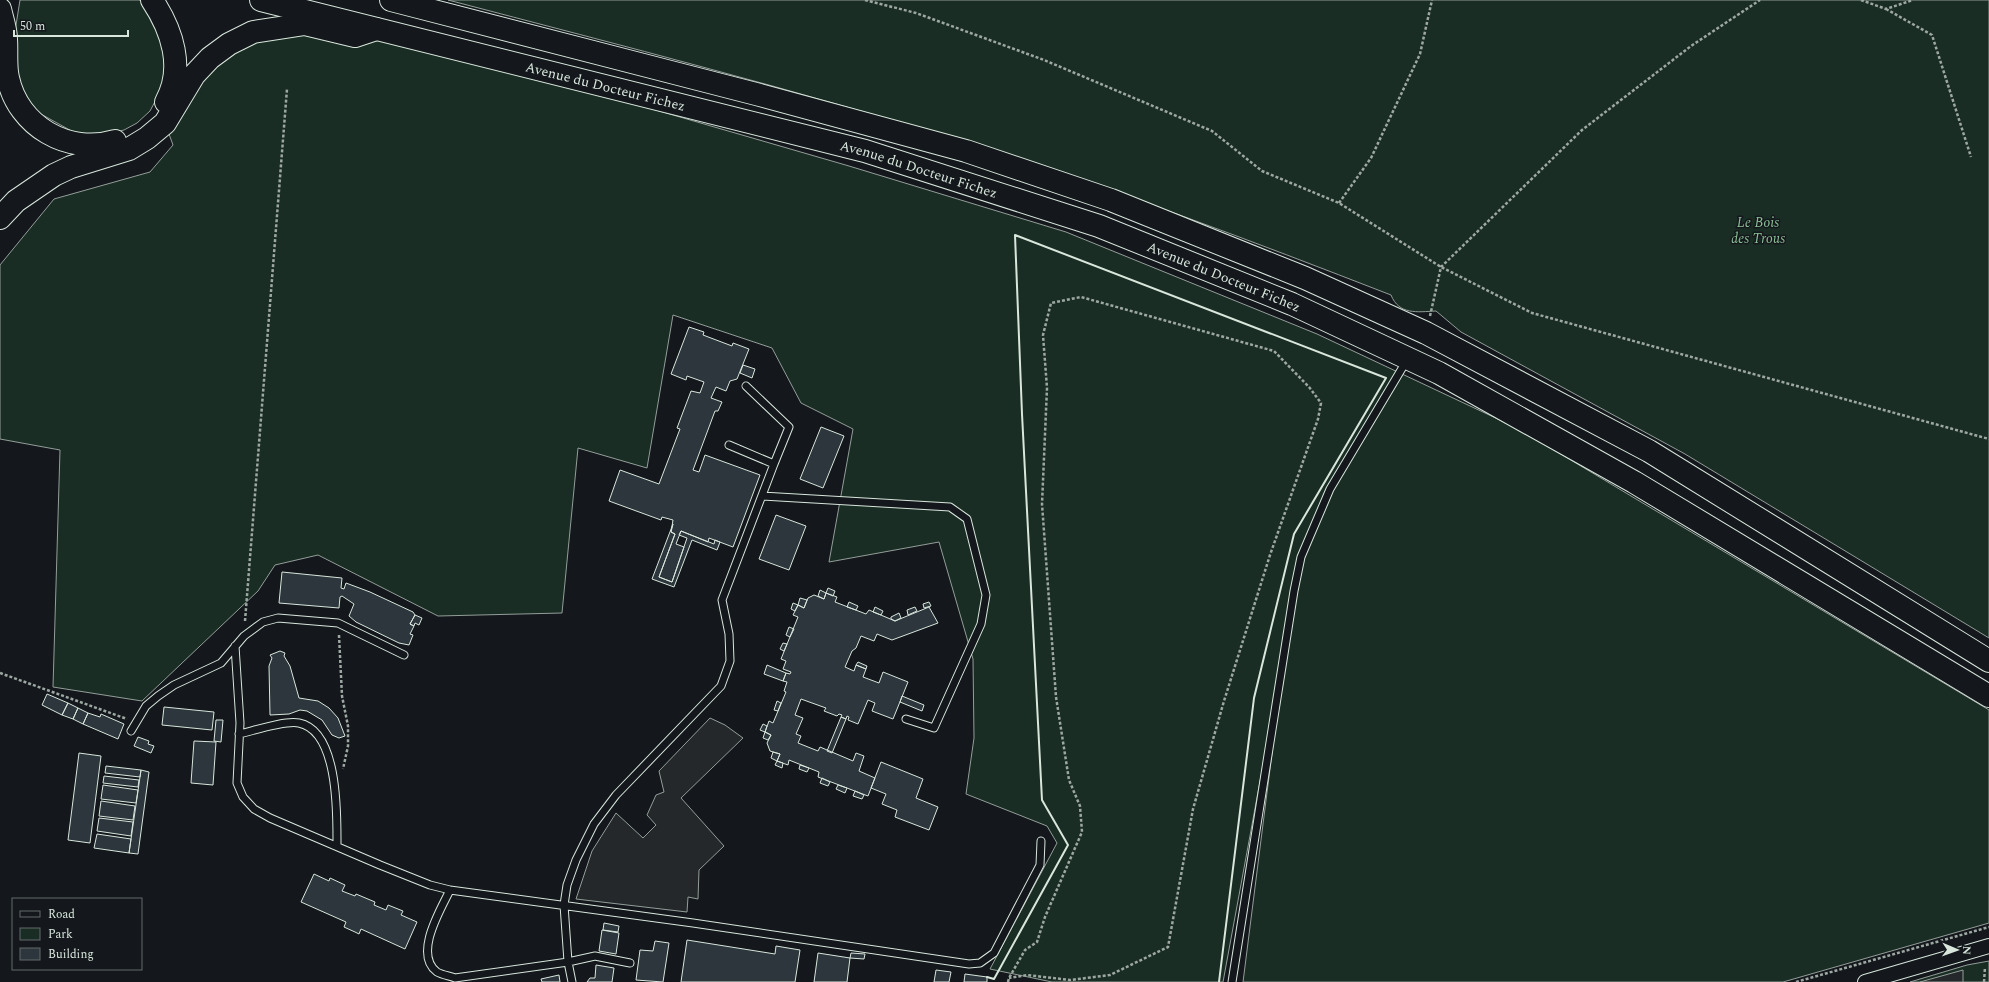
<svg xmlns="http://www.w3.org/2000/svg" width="1989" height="982" viewBox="0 0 1989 982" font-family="Spectral,serif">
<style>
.green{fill:#1a2d24;stroke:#939e99}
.parking{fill:#24282b;stroke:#939e99}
.building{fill:#2c363c;stroke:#d8e6dc}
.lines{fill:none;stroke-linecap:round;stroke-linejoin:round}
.lane-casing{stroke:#d8e6dc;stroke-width:9}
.street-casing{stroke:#d8e6dc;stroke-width:16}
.primary-casing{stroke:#d8e6dc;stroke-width:24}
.highway-casing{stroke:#d8e6dc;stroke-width:24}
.path{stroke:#9da8a2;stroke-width:2.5;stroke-dasharray:3 2;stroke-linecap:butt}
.lane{stroke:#14181c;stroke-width:7}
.street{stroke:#14181c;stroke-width:14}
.primary{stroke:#14181c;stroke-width:22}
.highway{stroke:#14181c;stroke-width:22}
.wall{stroke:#d8e6dc;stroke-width:2}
.labels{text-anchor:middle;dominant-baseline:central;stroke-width:3;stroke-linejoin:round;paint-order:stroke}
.street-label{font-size:14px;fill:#d8e6dc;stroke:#14181c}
.park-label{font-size:14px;font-style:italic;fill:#8ac095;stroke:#14181c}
</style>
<rect width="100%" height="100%" fill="#14181c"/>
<!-- green -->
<path class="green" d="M20,0H139L141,1L152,16L162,34L167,74L159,94L150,111L137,123L124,130L86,139L30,108L18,92L12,50Z
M448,0H1989V638L1685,454L1461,332L1436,311C1417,312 1399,315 1391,295C1252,241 1112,188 970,144C798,90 623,46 448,0Z
M376,29L849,166L1066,232L1317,334L1519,429L1989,710V923L1783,982H1243L1287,635L1223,982H1052L990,969L1057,843L1047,826L966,794L974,738L973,659L939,542L829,562L853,429L801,403L772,348L673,315L647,468L578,448L562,613L438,616L318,555L275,565L258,591L142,701L53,687L60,450L0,439V265L54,199L150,172L173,145L165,123L176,101L253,32Z
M1989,961V982H1910L1967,965Z"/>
<!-- parking -->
<path class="parking" d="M710,718L725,725L743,738L681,798L724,846L699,870L698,899L688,897L687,912L576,899L592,851L616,813L643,838L656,825L647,815L656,795L664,792L659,771Z
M1963,970V982H1920Z"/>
<!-- building -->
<path class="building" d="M689,327L704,332L703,335L732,346L733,343L749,349L737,379L730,381L726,391L716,387L711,398L722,402L718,411H715L693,470L699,472L705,455L760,475L733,547L709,538L708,542L681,531L676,544L684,547L672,582L659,577L675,534L671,532L673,520L662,517L661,520L609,501L620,470L659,484L680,429L677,428L691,391L700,393L704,382L687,376L686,380L671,374Z
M743,365L755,369L752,378L740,373Z
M821,427L844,436L823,488L800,479Z
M776,515L806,526L789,570L759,559Z
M673,524L671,532L675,534L659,577L672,582L687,538L679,535L681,531L714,544L715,540L720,542L717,550L692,540L674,587L652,579Z
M282,572L342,578L341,588L344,589L346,583L370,592L413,612L415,615L410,624L414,626L410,634L413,635L409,645L399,643L356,622L349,616L354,604L342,596L340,597L339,608L279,603Z
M828,588L835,591L833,596L826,593Z
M820,590L826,593L824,599L818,596Z
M826,593L837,597L835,602L866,614L869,610L895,621L929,607L938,623L892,640L877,634L874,641L861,636L856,648L852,651L845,667L854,671L856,665L866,669L863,677L879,683L883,672L908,682L893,719L872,711L875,703L868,700L858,724L848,720L849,717L847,716L846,719L841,717L842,715L839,714L837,716L824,711L826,708L801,699L795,715L803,718L796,734L801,736L798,743L818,751L820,747L853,761L856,753L864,756L859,771L875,778L868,796L818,777L819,772L789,760L788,765L777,761L780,754L770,751L767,743L771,735L765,732L769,721L773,723L786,692L784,691L787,682L783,681L786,673L790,674L791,672L783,669L786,661L781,659L798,617L793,615L798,605L804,608L808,598L814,595L824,599Z
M800,598L807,600L804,608L798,605Z
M849,602L858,606L856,610L847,607Z
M929,602L931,606L924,608L923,604Z
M793,603L798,605L795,611L791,609Z
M875,607L883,611L881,615L873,612Z
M915,607L917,611L908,615L907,610Z
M899,613L901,618L895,621L891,619V617Z
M415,615L422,618L419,625L415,623L414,626L410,624Z
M789,627L794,629L790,637L786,635Z
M783,643L787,644L784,651L780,649Z
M280,651L285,653L284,656L290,666L299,698L318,701L329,708L338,718L345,736L339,738L332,735L322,720L307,711L300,710L289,714L270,715L269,666L272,658L270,655Z
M858,662L867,666L866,669L856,665Z
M767,665L786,673L783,681L764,674Z
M47,694L68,703L62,715L42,705Z
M902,696L924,705L922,711L900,702Z
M777,701L781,703L778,711L774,710Z
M68,703L78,708L73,719L62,715Z
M164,707L214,712L212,730L162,725Z
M78,708L88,713L83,724L73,719Z
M88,713L100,717L101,714L124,724L118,739L83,724Z
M841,717L846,719L832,753L827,751Z
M216,720H223L221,742L214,741Z
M763,724L767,726L765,732L760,730Z
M765,732L771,735L768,740L763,738Z
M138,737L149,741L148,744L154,746L151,753L134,746Z
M194,741L216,742L213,785L191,783Z
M773,752L780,754L777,761L771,758Z
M79,753L101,756L90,843L68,840Z
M777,761L783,763L782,768L775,765Z
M881,762L923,779L916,798L938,807L929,830L895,817L897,810L882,804L886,794L871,788Z
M800,765L809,768L807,772L799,769Z
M106,766L141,770L140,777L105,773Z
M141,770L149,772L138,854L129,853Z
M104,776L139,780L138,787L103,783Z
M822,778L830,782L828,786L820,783Z
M103,785L138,790L136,803L101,799Z
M838,785L847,788L845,793L836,789Z
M855,791L864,795L862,799L853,796Z
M101,801L135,806L133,820L99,816Z
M99,818L133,822L131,836L97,831Z
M97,834L131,839L129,853L94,848Z
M314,874L329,881L330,878L345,885L342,891L355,896L356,894L375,902L374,905L386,910L388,905L403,911L401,915L417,922L405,949L361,929L359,934L355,932L344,927L346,922L301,902Z
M604,923L619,926L618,932L603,930Z
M602,930L619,933L616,954L599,951Z
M687,940L775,954L776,946L800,950L795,982H681Z
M655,941L669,943L663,982L636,980L640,950L653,951Z
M818,953L850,958L847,982H814Z
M851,953L865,954L864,959L850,958Z
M596,965L614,968L612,982H587L590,978H595Z
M936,970L951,972L949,982H934Z
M965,974L987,977V982H964Z
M559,975L560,982H542L541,979Z"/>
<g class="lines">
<defs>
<path id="lane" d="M746,386L789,427L774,464
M762,496L950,507L967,519L986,595L981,624L934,728L906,719
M235,646L240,723L237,783L243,797L254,809L270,818L380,865L430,885L450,890L693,923L969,964L980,963L994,953L1040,865L1041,841
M131,731L146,706L158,696L174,685L221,663L244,636L263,622L278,618L338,623L404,655
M239,734C253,731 285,720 299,723C339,731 337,815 337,846
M450,890C441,909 413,954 437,972C442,975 450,976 455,978L568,962L595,956L630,963
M572,982L568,962L564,905L567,885L576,860L594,824L616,795L721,686L730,661L729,634L722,600L774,464L729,445
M1232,982L1294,591L1301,557L1330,489L1407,360"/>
<path id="street" d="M1865,982L1989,946"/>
<g id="primary">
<path id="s1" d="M261,0L865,151L1099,226L1292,304L1439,373L1634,482L1989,696"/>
<path d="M391,0L756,94L966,151L1111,200L1305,278L1426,333L1649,451L1989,661"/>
</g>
<path id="highway" d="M152,0C172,30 185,68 166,102
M0,9C2,18 6,29 6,39C7,52 5,65 8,78C18,126 68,155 115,141
M0,218L16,201L54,175L71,167L129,149L147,138L165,123L194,75L210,58L229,44L253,32L305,24L355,36L376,29"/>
</defs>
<!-- lane casing -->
<use href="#lane" class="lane-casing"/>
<!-- street casing -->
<use href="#street" class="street-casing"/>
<!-- primary casing -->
<use href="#primary" class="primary-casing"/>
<!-- highway casing -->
<use href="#highway" class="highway-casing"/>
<!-- path -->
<path class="path" d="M865,0L916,13L1044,60L1212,131L1262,171L1339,203L1441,267L1532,313L1989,439
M1861,0L1886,9L1913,0
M1886,9L1932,35L1971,157
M1339,203L1371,158L1420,54L1432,0
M1430,316L1441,267L1582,130L1691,46L1760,0
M245,621L287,89
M339,635L342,696L348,726V746L343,769
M0,673L127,719
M1008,982L1009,978L1025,950L1037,942L1045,917L1082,832L1080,806L1069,780L1056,697L1042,504L1047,388L1043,335L1051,303L1081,297L1274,351L1309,387L1321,403L1318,419L1270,555L1224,701L1193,809L1168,947L1110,975L1070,980L1027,975L1009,978
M1796,982L1989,927
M1984,982L1985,967"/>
<!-- lane -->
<use href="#lane" class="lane"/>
<!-- street -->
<use href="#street" class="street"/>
<!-- primary -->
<use href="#primary" class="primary"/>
<!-- highway -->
<use href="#highway" class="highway"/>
<!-- wall -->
<path class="wall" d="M987,977L994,979L1068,845L1042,800L1022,414L1015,235L1386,378L1294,534L1254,698L1219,982"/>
</g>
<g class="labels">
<!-- street labels -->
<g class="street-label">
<text stroke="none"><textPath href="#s1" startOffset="355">Avenue du Docteur Fichez</textPath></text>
<text stroke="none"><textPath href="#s1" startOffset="679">Avenue du Docteur Fichez</textPath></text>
<text stroke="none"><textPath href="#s1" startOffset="1003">Avenue du Docteur Fichez</textPath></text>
</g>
<!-- park labels -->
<g class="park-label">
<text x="1758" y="222">Le Bois<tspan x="1758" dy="16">des Trous</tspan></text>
</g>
</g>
<!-- legend -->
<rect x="12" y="898" width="130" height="72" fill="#14181c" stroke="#626a69"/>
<rect x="20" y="911" width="20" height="6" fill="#14181c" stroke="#626a69"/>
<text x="48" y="918" font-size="12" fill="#d8e6dc">Road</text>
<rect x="20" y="928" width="20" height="12" fill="#1a2d24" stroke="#626a69"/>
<text x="48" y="938" font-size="12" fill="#d8e6dc">Park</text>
<rect x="20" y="948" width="20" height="12" fill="#2c363c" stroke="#626a69"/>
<text x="48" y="958" font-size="12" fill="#d8e6dc">Building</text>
<!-- north arrow -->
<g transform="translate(1957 950) rotate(92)" stroke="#14181c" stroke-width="3" paint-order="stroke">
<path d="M0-3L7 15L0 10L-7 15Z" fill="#d8e6dc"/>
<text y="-6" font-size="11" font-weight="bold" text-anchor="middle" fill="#d8e6dc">N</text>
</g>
<!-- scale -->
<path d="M14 30v6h114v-6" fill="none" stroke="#d8e6dc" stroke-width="2"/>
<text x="20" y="30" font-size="12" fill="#d8e6dc" stroke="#14181c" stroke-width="3" paint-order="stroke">50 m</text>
</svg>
